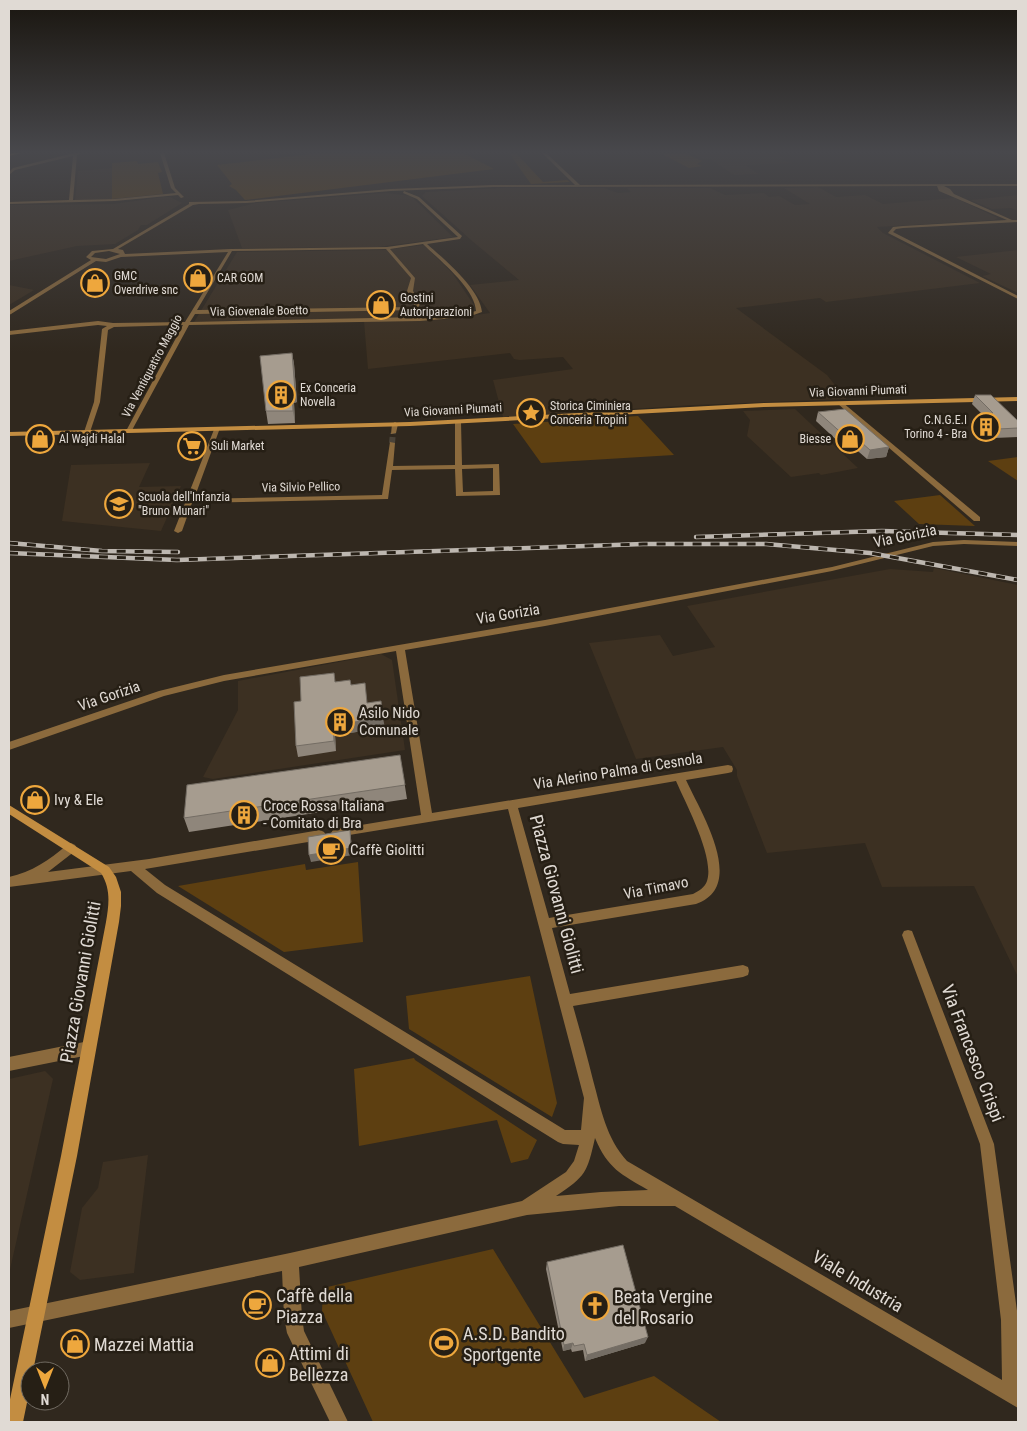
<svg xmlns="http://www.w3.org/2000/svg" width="1027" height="1431" viewBox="0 0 1027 1431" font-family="'Roboto Condensed',sans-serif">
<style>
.built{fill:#3c3022}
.green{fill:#5d3f11}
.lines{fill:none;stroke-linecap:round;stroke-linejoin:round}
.street-tunnel{stroke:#4a4339;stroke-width:6;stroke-dasharray:6 3;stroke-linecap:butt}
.street{fill:#8b6a3d;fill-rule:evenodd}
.secondary{fill:#c38d41;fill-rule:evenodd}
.primary{fill:#eea841;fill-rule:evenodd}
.rail-casing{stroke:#bdb7b0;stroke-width:4.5}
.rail{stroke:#261f15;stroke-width:3;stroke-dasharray:9;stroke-linecap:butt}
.wall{fill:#8f867b}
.shaded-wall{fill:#746d64}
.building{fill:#a69c8f;stroke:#746d64}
.labels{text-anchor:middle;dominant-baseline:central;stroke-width:5;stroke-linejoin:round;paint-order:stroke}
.far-poi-label{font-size:12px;fill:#e0dad4;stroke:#261f15;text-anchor:start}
.far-street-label{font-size:12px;fill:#e0dad4;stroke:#261f15}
.street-label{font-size:15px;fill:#e0dad4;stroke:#261f15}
.poi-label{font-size:15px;fill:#e0dad4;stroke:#261f15;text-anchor:start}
.near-street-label{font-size:18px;fill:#e0dad4;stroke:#261f15}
.near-poi-label{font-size:18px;fill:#e0dad4;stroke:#261f15;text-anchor:start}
</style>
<rect width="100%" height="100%" fill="#30281e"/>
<!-- built -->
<path class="built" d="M690,153H774L785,158L781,160L792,163L746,165L758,174L734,175L710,159H703Z
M112,168V199L75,200L78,171Z
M818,187L836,197L865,195L883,204L955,198L998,218L994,220L877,227L883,233L980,283L826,302L820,298L736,308L827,375L846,399L694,405L503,417L493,380L573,369L563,357L520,360L514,359L510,353L368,369L364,321L440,320L490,313L470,285L519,280L471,240L422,196L426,192L502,188H604L618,193L631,192L627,188H710L725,195L764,193L769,197L779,196L795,205L810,204L784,188Z
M386,193L411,196L453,237L378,247L242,248L228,210L256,203Z
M1018,195V211L1011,208L992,209L970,200Z
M163,197H170L182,203L147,225H141L138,230L115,244L77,246L9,261V205L113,204Z
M424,245L453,274L474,305L472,311L463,314L423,318L194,322L237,252L384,250Z
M1018,250V293L982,276L991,274L956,257Z
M9,285L34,290L9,305Z
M795,409L858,468L821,475L819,473L791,477L747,436L750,420L743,411Z
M150,463L139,487L181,486L161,531L62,521L71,465Z
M934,568L1018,585V977L974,886L882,887L865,843L767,853L737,776V770L723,747L636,759L589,643L660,635L673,656L715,647L687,606L890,569L933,572Z
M381,654L392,660L405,750L213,779L203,777L238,710V681Z
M45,1071L53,1079L9,1274V1079Z
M148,1155L134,1273L80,1280L70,1272L82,1208L98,1188L103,1162Z"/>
<!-- green -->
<path class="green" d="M319,153H463L494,169L245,200L236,190L229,186L232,184L217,165Z
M509,153H529L517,154L543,182L567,180L570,182L531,184Z
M660,153H685L702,161L697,164L702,166L689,168Z
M137,161L138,164L158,162L162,172L158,173L163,194L112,199V163Z
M638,416L674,455L541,463L513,424Z
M1018,457V481L988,461Z
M940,495L975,526L919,524L894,501Z
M358,862L363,942L284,952L178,886L305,864L306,870Z
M530,976L557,1103L552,1117L409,1029L406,996Z
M414,1058L415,1060L537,1140L528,1159L511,1163L497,1120L359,1146L354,1069Z
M493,1249L584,1398L654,1376L721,1422H373L322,1311L323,1288Z"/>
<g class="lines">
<!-- street-tunnel -->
<path class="street-tunnel" d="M392,443L393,433"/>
<!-- street -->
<path class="street" d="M74,153H82L77,155L73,200L115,199L176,193L171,188L160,153H164L175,188L184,197L181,198L178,195L115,201L9,204V202L69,200L73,156L15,170L9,175V172L13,168Z
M542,153H546L580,185L1018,184V186H944L950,189L954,194L1012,220H1018V222L903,228L896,229L893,232L1018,296V299L888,233L893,227L903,226L1007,220L939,191L937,186L493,187L391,191L246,203L199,204L193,205L118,249L123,250L125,254L231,249L387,247L458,237L417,199L403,193L404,191L419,197L462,236L460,239L427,244C444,259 480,289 482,312L468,317L420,321L189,325L131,432L126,431L183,325L114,327L108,330L100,402L90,432L87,434L84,432L94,402L102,329L107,326L98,325L9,335V331L98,321L113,323L185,322L228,252L121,257L106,262L96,261L11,314L9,315V311L91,260L86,257L92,251L113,249L189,204V202L246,201L391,189L493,185H575ZM423,244C439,260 475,288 476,311L468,313L420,317L190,322L195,314L418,310L420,303L413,291L415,278L390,249ZM386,249L411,278L407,291L414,303V307L197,310L232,251ZM109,251L120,254L106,259L91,257L95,253Z
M838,402H842L980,517V521H974L838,404Z
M458,420L461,422L462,465L499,464L500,495L456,496L455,469L392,470L388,499L192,503L182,531L178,533L174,531L215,427L220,428L194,499L382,495L390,442L395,443L393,466L455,465V422ZM493,468V491L463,492L462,469Z
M395,422L398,424L396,433L391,434L392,424Z
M964,540L1018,542V546L964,544L933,546L832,571L545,626L405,650L432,813L728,765L732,766L733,769L732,772L728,773L686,780C700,811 748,886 696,904L552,928L570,994L743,965L748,967L749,971L748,975L743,977L573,1006C580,1031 587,1055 593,1080C601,1109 606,1138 627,1161L1002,1380L1001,1320L980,1144L902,935L904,931L908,930L912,931L994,1144L1018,1318V1408L675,1206H619L527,1215L299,1267L302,1317L304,1331L348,1422H330L287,1333L284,1317L282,1271L9,1328V1311L290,1253L522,1201L566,1172L574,1161L579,1145L563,1144L558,1142L157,893L131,871L9,887V877C32,872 49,860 67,845L71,843L75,845L77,848L75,851L48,872L149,859L320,830L324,832L326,835L324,838L320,840L145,869L165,885L565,1130H581L584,1098L508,809L337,837L333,836L331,833L333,830L337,829L421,815L396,651L224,681L164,696L9,750V742L159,691L224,675L545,620L832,567L933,542ZM676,781C686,804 715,858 707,881C705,887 699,891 693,894L549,918L518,808ZM595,1138C608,1169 621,1174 648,1190L601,1192L556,1196C586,1176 587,1173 595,1138Z
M89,1041L94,1043L96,1048L94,1053L89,1055L9,1071V1057Z"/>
<!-- secondary -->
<path class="secondary" d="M1018,397V401L764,407L410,426L9,436V432L410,422L764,403Z
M9,805L109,867L116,877L121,892V906L119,922L77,1156L33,1371H30V1388L23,1422H9V1404L61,1156L106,922C109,904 111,889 101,873L9,814Z"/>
<!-- primary -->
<path class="primary" d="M12,153H22L9,156V154Z"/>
<defs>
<path id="rail" d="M696,537L882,531L1018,535
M9,543L102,551L178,552
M9,553L177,560L643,544H766L870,553L1018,580"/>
</defs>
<!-- rail casing -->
<use href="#rail" class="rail-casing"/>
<!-- rail -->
<use href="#rail" class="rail"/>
</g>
<!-- wall -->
<path class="wall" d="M292,353L294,364L297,402L294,403L295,423L268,424L266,411Z
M975,395L1018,421V437L994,438L980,423L983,415L972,404Z
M818,412L889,447L886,457L867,459L851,445L843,446L816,421Z
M336,682L351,685L367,703L385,728L335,735L336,751L298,757L296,746L301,701Z
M400,755L407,799L189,832L184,818Z
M547,1262L645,1343L585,1361L583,1350L572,1352L571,1349L563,1351L546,1269Z"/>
<!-- shaded-wall -->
<path class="shaded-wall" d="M292,353L294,364L297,402L294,403L295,423L293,411Z
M854,436L851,445L843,446L846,437Z
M889,447L886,457L867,459L870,450Z
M383,718L385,728L335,735L336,751L334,741L333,725Z
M350,830L353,855L311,862L309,855Z
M648,1337L645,1343L585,1361L587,1355Z
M573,1343L571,1349L563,1351L564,1345Z"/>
<!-- building -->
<path class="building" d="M292,353L295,391H292L293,411H266L260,356Z
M975,395H991L1018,421V428L998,429L983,414L993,413Z
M845,409L889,447L870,450L854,436L846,437L818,412Z
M334,673L335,682L350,680L351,685L365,683L367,703L381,701L383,718L333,725L334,741L296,746L294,702L301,701L300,677Z
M400,755L405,785L184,818L187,785Z
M350,830L351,848L309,855L308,837Z
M623,1245L648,1337L587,1355L584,1344L574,1346L573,1343L564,1345L547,1262Z"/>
<!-- sky -->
<linearGradient id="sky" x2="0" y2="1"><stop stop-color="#1a1610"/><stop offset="0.43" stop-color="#48484c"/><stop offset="1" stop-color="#48484c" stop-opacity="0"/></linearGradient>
<rect width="1027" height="353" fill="url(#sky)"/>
<!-- icons -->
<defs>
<symbol id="shop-ring" viewBox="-11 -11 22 22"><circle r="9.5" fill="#261f15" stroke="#eea73d" stroke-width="1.5"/><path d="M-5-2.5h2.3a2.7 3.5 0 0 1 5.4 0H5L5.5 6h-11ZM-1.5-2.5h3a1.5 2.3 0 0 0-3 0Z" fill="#eea73d"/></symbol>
<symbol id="building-ring" viewBox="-11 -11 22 22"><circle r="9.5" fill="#261f15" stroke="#eea73d" stroke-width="1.5"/><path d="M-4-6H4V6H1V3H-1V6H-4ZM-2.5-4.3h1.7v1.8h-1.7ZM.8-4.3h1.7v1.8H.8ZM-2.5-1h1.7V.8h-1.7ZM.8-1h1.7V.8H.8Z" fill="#eea73d"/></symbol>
<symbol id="sight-ring" viewBox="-11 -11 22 22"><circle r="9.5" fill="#261f15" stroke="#eea73d" stroke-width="1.5"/><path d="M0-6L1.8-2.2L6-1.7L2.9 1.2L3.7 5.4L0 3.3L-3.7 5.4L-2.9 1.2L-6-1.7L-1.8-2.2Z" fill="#eea73d"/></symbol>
<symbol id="supermarket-ring" viewBox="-11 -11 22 22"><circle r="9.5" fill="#261f15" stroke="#eea73d" stroke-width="1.5"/><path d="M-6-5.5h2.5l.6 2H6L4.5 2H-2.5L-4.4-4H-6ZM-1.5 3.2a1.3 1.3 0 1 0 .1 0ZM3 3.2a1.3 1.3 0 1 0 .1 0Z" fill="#eea73d"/></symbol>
<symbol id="school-ring" viewBox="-11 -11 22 22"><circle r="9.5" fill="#261f15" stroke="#eea73d" stroke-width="1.5"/><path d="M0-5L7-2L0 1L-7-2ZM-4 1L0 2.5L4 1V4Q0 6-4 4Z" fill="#eea73d"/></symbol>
<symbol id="cafe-ring" viewBox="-11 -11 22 22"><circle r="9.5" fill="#261f15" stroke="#eea73d" stroke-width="1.5"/><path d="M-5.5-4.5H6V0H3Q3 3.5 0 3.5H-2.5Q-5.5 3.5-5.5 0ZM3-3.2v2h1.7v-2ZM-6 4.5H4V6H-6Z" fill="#eea73d"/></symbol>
<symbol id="church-ring" viewBox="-11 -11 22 22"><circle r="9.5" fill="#261f15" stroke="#eea73d" stroke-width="1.5"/><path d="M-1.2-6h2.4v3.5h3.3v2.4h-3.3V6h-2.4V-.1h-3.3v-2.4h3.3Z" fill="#eea73d"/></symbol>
<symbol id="stadium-ring" viewBox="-11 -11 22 22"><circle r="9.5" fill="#261f15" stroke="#eea73d" stroke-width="1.5"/><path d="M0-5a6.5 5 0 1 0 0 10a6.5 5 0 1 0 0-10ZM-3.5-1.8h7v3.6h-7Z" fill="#eea73d"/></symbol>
</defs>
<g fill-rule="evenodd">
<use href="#shop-ring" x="182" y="262" width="32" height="32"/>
<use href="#shop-ring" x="79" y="267" width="32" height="32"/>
<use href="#shop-ring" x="365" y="289" width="32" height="32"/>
<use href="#building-ring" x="265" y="379" width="32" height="32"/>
<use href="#sight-ring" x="515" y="397" width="32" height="32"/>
<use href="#building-ring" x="970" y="411" width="32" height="32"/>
<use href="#shop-ring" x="24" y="423" width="32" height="32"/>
<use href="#shop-ring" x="834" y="423" width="32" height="32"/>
<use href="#supermarket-ring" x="176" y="430" width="32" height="32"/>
<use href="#school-ring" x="103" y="488" width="32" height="32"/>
<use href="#building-ring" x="324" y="706" width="32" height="32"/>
<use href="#shop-ring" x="19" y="784" width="32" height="32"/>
<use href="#building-ring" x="228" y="799" width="32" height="32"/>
<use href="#cafe-ring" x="315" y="834" width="32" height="32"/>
<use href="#cafe-ring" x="241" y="1289" width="32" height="32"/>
<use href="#church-ring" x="579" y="1290" width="32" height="32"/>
<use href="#stadium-ring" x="428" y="1327" width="32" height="32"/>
<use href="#shop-ring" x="59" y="1328" width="32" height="32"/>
<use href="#shop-ring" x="254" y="1347" width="32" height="32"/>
</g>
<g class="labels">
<!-- far-poi labels -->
<g class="far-poi-label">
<text x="114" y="276">GMC<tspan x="114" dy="14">Overdrive snc</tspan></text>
<text x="217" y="278">CAR GOM</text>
<text x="400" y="298">Gostini<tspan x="400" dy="14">Autoriparazioni</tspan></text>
<text x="300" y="388">Ex Conceria<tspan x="300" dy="14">Novella</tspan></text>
<text x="550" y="406">Storica Ciminiera<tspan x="550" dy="14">Conceria Tropini</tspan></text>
<text x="967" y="420" text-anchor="end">C.N.G.E.I<tspan x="967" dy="14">Torino 4 - Bra</tspan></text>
<text x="59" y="439">Al Wajdi Halal</text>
<text x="831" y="439" text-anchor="end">Biesse</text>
<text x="211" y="446">Suli Market</text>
<text x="138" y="497">Scuola dell'Infanzia<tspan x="138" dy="14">"Bruno Munari"</tspan></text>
</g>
<!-- far-street labels -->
<g class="far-street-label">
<text transform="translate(259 311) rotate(-1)">Via Giovenale Boetto</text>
<text transform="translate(152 366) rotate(-62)">Via Ventiquattro Maggio</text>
<text transform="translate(858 391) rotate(-2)">Via Giovanni Piumati</text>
<text transform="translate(453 410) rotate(-3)">Via Giovanni Piumati</text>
<text transform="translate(301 487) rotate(-1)">Via Silvio Pellico</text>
</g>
<!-- street labels -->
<g class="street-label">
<text transform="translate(905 536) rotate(-12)">Via Gorizia</text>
<text transform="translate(508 614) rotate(-9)">Via Gorizia</text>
<text transform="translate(109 696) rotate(-19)">Via Gorizia</text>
<text transform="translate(618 771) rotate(-9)">Via Alerino Palma di Cesnola</text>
<text transform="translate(656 888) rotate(-11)">Via Timavo</text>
</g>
<!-- poi labels -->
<g class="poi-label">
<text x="359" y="713">Asilo Nido<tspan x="359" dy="17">Comunale</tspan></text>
<text x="54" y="800">Ivy &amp; Ele</text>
<text x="263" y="806">Croce Rossa Italiana<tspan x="263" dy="17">- Comitato di Bra</tspan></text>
<text x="350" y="850">Caffè Giolitti</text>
</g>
<!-- near-street labels -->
<g class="near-street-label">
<text transform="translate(557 894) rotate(75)">Piazza Giovanni Giolitti</text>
<text transform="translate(80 982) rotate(-80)">Piazza Giovanni Giolitti</text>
<text transform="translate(973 1053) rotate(69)">Via Francesco Crispi</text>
<text transform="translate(858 1281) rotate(31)">Viale Industria</text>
</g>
<!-- near-poi labels -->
<g class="near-poi-label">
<text x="276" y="1295">Caffè della<tspan x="276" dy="21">Piazza</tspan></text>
<text x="614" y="1296">Beata Vergine<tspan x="614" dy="21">del Rosario</tspan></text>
<text x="463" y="1333">A.S.D. Bandito<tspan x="463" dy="21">Sportgente</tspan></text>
<text x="94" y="1344">Mazzei Mattia</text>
<text x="289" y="1353">Attimi di<tspan x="289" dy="21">Bellezza</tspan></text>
</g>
</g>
<!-- border -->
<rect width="1027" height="1431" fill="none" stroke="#e0dad4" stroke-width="20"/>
<!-- north arrow -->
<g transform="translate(45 1386) rotate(180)"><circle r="24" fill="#261f15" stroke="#706a61"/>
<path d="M0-4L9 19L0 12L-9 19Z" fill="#eea73d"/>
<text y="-8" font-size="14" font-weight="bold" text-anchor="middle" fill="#e0dad4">N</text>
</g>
</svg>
